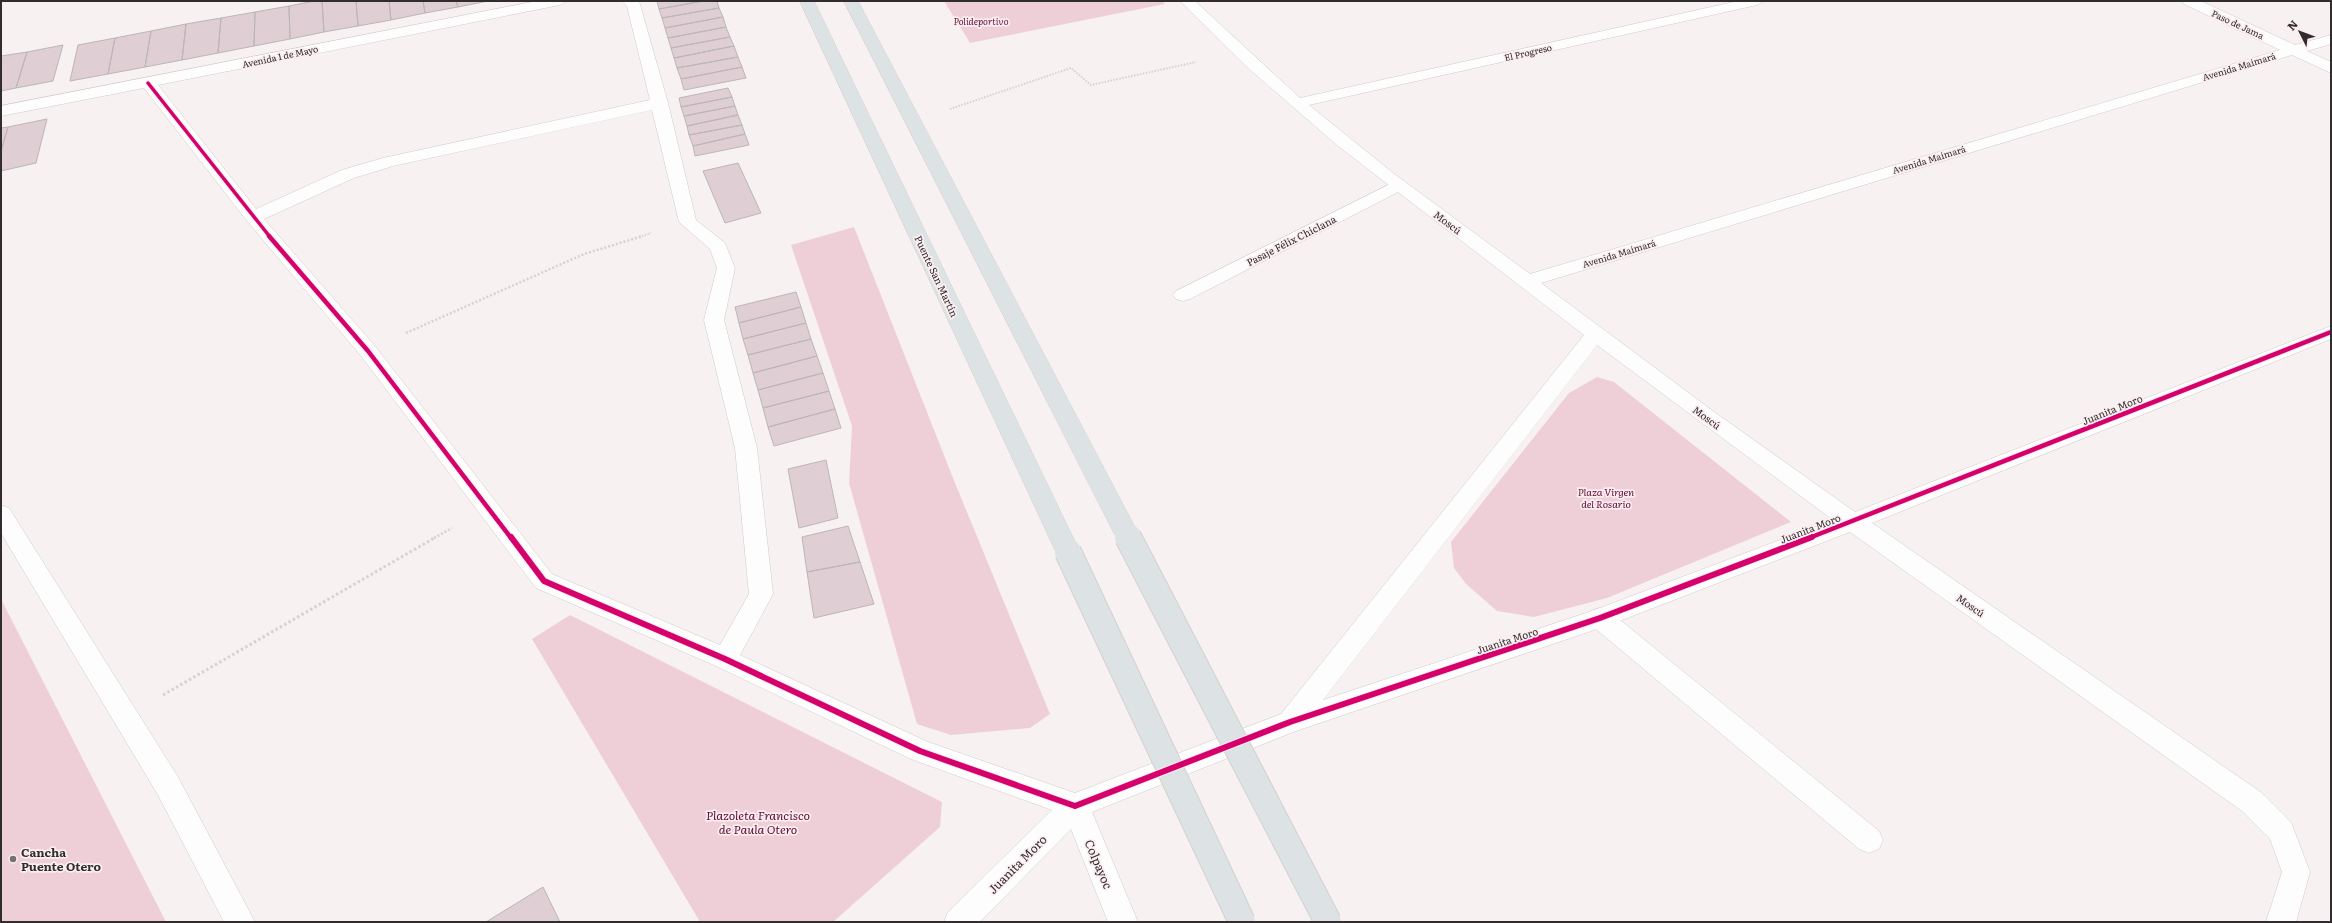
<svg xmlns="http://www.w3.org/2000/svg" width="2332" height="923" viewBox="0 0 2332 923" font-family="Literata,serif">
<style>
.green{fill:#eecfd8}
.building{fill:#dfced3;stroke:#bbb6b7}
.lines{fill:none;stroke-linecap:round;stroke-linejoin:round}
.service-casing{stroke:#d0cacc;stroke-width:1}
.minor-casing{stroke:#d0cacc;stroke-width:1}
.primary-casing{stroke:#d3d0d0;stroke-width:1}
.path-far2{stroke:#d5d2d2;stroke-width:2;stroke-dasharray:1.5 1.5;stroke-linecap:butt}
.path-far1{stroke:#d5d2d2;stroke-width:2.5;stroke-dasharray:2 2;stroke-linecap:butt}
.path{stroke:#d5d2d2;stroke-width:3;stroke-dasharray:2.5 2.5;stroke-linecap:butt}
.service{fill:#fefdfd;fill-rule:evenodd}
.minor{fill:#fefdfd;fill-rule:evenodd}
.primary{fill:#dde3e4;fill-rule:evenodd}
.primary-bridge-far1-casing{stroke:#d3d0d0;stroke-width:22;stroke-linecap:butt}
.primary-bridge-casing{stroke:#d3d0d0;stroke-width:28;stroke-linecap:butt}
.primary-bridge-far1{stroke:#dde3e4;stroke-width:20}
.primary-bridge{stroke:#dde3e4;stroke-width:26}
.cycleway-far2-casing{stroke:#fbeef1;stroke-width:5.5}
.cycleway-far1-casing{stroke:#fbeef1;stroke-width:7}
.cycleway-casing{stroke:#fbeef1;stroke-width:8}
.cycleway-far2{stroke:#d6006c;stroke-width:3.5}
.cycleway-far1{stroke:#d6006c;stroke-width:4.5}
.cycleway{stroke:#d6006c;stroke-width:6}
.poi-dot{fill:#777173;stroke:#fbeef1;stroke-width:1.5}
.labels{text-anchor:middle;dominant-baseline:central;stroke-width:3.5;stroke-linejoin:round;paint-order:stroke}
.far-park-label{font-size:9px;font-style:italic;fill:#610a33;stroke:#fbeef1}
.far-street-label{font-size:9px;fill:#312c2e;stroke:#fbeef1}
.street-label{font-size:10px;fill:#312c2e;stroke:#fbeef1}
.park-label{font-size:10px;font-style:italic;fill:#610a33;stroke:#fbeef1}
.near-park-label{font-size:12px;font-style:italic;fill:#610a33;stroke:#fbeef1}
.near-poi-label{font-size:12px;font-weight:bold;fill:#312c2e;stroke:#fbeef1;text-anchor:start}
.near-street-label{font-size:12px;fill:#312c2e;stroke:#fbeef1}
</style>
<rect width="100%" height="100%" fill="#f8f1f2"/>
<!-- green -->
<path class="green" d="M944,1H1162L1165,4L970,43Z
M854,227L953,478L1050,714L1030,728L951,735L917,724L849,483L852,426L791,245Z
M1597,377L1614,382L1791,522L1607,598L1534,617L1497,611L1466,584L1454,568L1451,542L1569,393Z
M1,599L166,922H1Z
M570,615L942,802L940,827L833,922H700L532,639Z"/>
<!-- building -->
<path class="building" d="M314,1H322L324,32L290,39L289,6Z
M322,1H356L358,26L324,32Z
M356,1H389L391,20L358,26Z
M389,1H423L425,13L391,20Z
M423,1H456L458,7L425,13Z
M456,1H488L458,7Z
M657,1H703L659,9Z
M703,1H717L719,8L662,18L659,9Z
M289,6L290,39L254,46L255,12Z
M719,8L723,17L665,28L662,18Z
M255,12L254,46L218,53L221,18Z
M723,17L726,27L668,38L665,28Z
M221,18L218,53L182,60L186,24Z
M186,24L182,60L145,67L151,31Z
M726,27L730,37L671,48L668,38Z
M151,31L145,67L108,74L115,38Z
M730,37L734,46L674,58L671,48Z
M115,38L108,74L70,81L78,45Z
M63,45L53,81L16,88L27,52Z
M734,46L738,57L677,68L674,58Z
M27,52L16,88L1,91V56Z
M738,57L742,67L681,79L677,68Z
M742,67L746,78L684,90L681,79Z
M728,88L732,97L681,107L679,98Z
M732,97L735,106L684,116L681,107Z
M735,106L738,115L687,126L684,116Z
M738,115L742,125L689,135L687,126Z
M47,119L36,163L1,171V151L8,127Z
M742,125L745,134L693,146L689,135Z
M8,127L1,151V128Z
M745,134L749,145L695,156L693,146Z
M738,163L761,213L725,223L703,171Z
M796,292L801,307L739,323L735,307Z
M801,307L806,323L743,339L739,323Z
M806,323L811,339L748,355L743,339Z
M811,339L817,356L753,373L748,355Z
M817,356L823,373L758,390L753,373Z
M823,373L829,391L763,408L758,390Z
M829,391L835,409L768,427L763,408Z
M835,409L841,428L774,446L768,427Z
M826,460L838,518L799,528L788,469Z
M848,526L860,562L807,572L802,537Z
M860,562L874,604L814,618L807,572Z
M543,887L560,922H486Z"/>
<g class="lines">
<defs>
<path id="service" d="M1398,180L1404,181L1407,185L1404,189L1190,299L1183,301L1176,299L1173,295L1176,291Z
M1600,608L1609,611L1879,831L1883,840L1879,849L1869,853L1859,849L1591,625L1588,618L1591,611Z"/>
<path id="minor" d="M537,1H567L560,5L158,85L256,209L342,170L383,158L650,100L627,6L622,1H639L668,103L696,220L725,243L735,268L724,320L757,448L773,594L740,655L928,742L1075,793L1281,714L1584,335L1338,146L1247,67L1180,1H1195L1300,98L1738,1H1764L1757,5L1309,105L1393,173L1530,274L2280,50L2184,4L2182,1H2201L2295,45L2331,35V44L2307,51L2331,62V73L2292,55L1541,283L1713,411L1855,512L2331,326V339L1872,523L2262,793L2291,822L2310,872L2296,922H2266L2282,872L2270,839L2242,811L1850,532L1609,625L1296,731L1092,812L1138,922H1108L1071,829L980,922H944L948,912L1052,810L911,759L716,666L536,588L361,356L247,221L144,88L1,116V106ZM652,110L679,222L710,249L717,268L704,320L735,448L749,594L720,645L552,574L375,346L264,219L354,178L393,166ZM1597,345L1833,520L1592,611L1323,700Z
M1,505L9,508L178,777L255,922H224L158,795L1,533Z"/>
<path id="primary" d="M800,1H814L1080,552L1076,558L1068,561L1060,558L1056,552Z
M844,1H858L1138,533L1134,539L1126,542L1118,539L1114,533Z"/>
</defs>
<!-- service casing -->
<use href="#service" class="service-casing"/>
<!-- minor casing -->
<use href="#minor" class="minor-casing"/>
<!-- primary casing -->
<use href="#primary" class="primary-casing"/>
<!-- path-far2 -->
<path class="path-far2" d="M950,109L1071,68L1091,85L1196,62
M639,237L651,233"/>
<!-- path-far1 -->
<path class="path-far1" d="M406,333L584,254L643,236
M434,538L452,528"/>
<!-- path -->
<path class="path" d="M163,695L436,537"/>
<!-- service -->
<use href="#service" class="service"/>
<!-- minor -->
<use href="#minor" class="minor"/>
<!-- primary -->
<use href="#primary" class="primary"/>
<defs>
<path id="primary-bridge-far1" d="M1126,533L1129,538"/>
<path id="primary-bridge" d="M1128,537L1328,922
M1068,552L1242,922"/>
</defs>
<!-- primary-bridge-far1 casing -->
<use href="#primary-bridge-far1" class="primary-bridge-far1-casing"/>
<!-- primary-bridge casing -->
<use href="#primary-bridge" class="primary-bridge-casing"/>
<!-- primary-bridge-far1 -->
<use href="#primary-bridge-far1" class="primary-bridge-far1"/>
<!-- primary-bridge -->
<use href="#primary-bridge" class="primary-bridge"/>
<defs>
<path id="cycleway-far2" d="M148,83L270,237"/>
<path id="cycleway-far1" d="M269,236L368,351L511,538
M1809,538L2331,332"/>
<path id="cycleway" d="M511,537L544,581L725,659L920,751L1075,806L1290,722L1600,618L1812,537"/>
</defs>
<!-- cycleway-far2 casing -->
<use href="#cycleway-far2" class="cycleway-far2-casing"/>
<!-- cycleway-far1 casing -->
<use href="#cycleway-far1" class="cycleway-far1-casing"/>
<!-- cycleway casing -->
<use href="#cycleway" class="cycleway-casing"/>
<!-- cycleway-far2 -->
<use href="#cycleway-far2" class="cycleway-far2"/>
<!-- cycleway-far1 -->
<use href="#cycleway-far1" class="cycleway-far1"/>
<!-- cycleway -->
<use href="#cycleway" class="cycleway"/>
</g>
<!-- markers -->
<circle class="poi-dot" cx="13" cy="859" r="4"/>
<g class="labels">
<!-- far-park labels -->
<g class="far-park-label">
<text x="981" y="21">Polideportivo</text>
</g>
<!-- far-street labels -->
<g class="far-street-label">
<text transform="translate(2238 24) rotate(25)">Paso de Jama</text>
<text transform="translate(1528 52) rotate(-13)">El Progreso</text>
<text transform="translate(280 56) rotate(-12)">Avenida 1 de Mayo</text>
<text transform="translate(2239 66) rotate(-17)">Avenida Maimará</text>
<text transform="translate(1929 159) rotate(-17)">Avenida Maimará</text>
<text transform="translate(1619 253) rotate(-17)">Avenida Maimará</text>
</g>
<!-- street labels -->
<g class="street-label">
<text transform="translate(1448 222) rotate(37)">Moscú</text>
<text transform="translate(1291 240) rotate(-27)">Pasaje Félix Chiclana</text>
<text transform="translate(937 276) rotate(65)">Puente San Martín</text>
<text transform="translate(2112 409) rotate(-22)">Juanita Moro</text>
<text transform="translate(1707 417) rotate(36)">Moscú</text>
<text transform="translate(1810 528) rotate(-21)">Juanita Moro</text>
<text transform="translate(1971 605) rotate(35)">Moscú</text>
<text transform="translate(1507 640) rotate(-18)">Juanita Moro</text>
</g>
<!-- park labels -->
<g class="park-label">
<text x="1606" y="491">Plaza Virgen<tspan x="1606" dy="12">del Rosario</tspan></text>
</g>
<!-- near-park labels -->
<g class="near-park-label">
<text x="758" y="815">Plazoleta Francisco<tspan x="758" dy="14">de Paula Otero</tspan></text>
</g>
<!-- near-poi labels -->
<g class="near-poi-label">
<text x="21" y="852">Cancha<tspan x="21" dy="14">Puente Otero</tspan></text>
</g>
<!-- near-street labels -->
<g class="near-street-label">
<text transform="translate(1017 864) rotate(-45)">Juanita Moro</text>
<text transform="translate(1099 864) rotate(67)">Colpayoc</text>
</g>
</g>
<!-- border -->
<rect width="2332" height="923" fill="none" stroke="#312c2e" stroke-width="4"/>
<!-- north arrow -->
<g transform="translate(2300 32) rotate(312)" stroke="#fbeef1" stroke-width="3" paint-order="stroke">
<path d="M0-3L7 15L0 10L-7 15Z" fill="#312c2e"/>
<text y="-6" font-size="11" font-weight="bold" text-anchor="middle" fill="#312c2e">N</text>
</g>
</svg>
